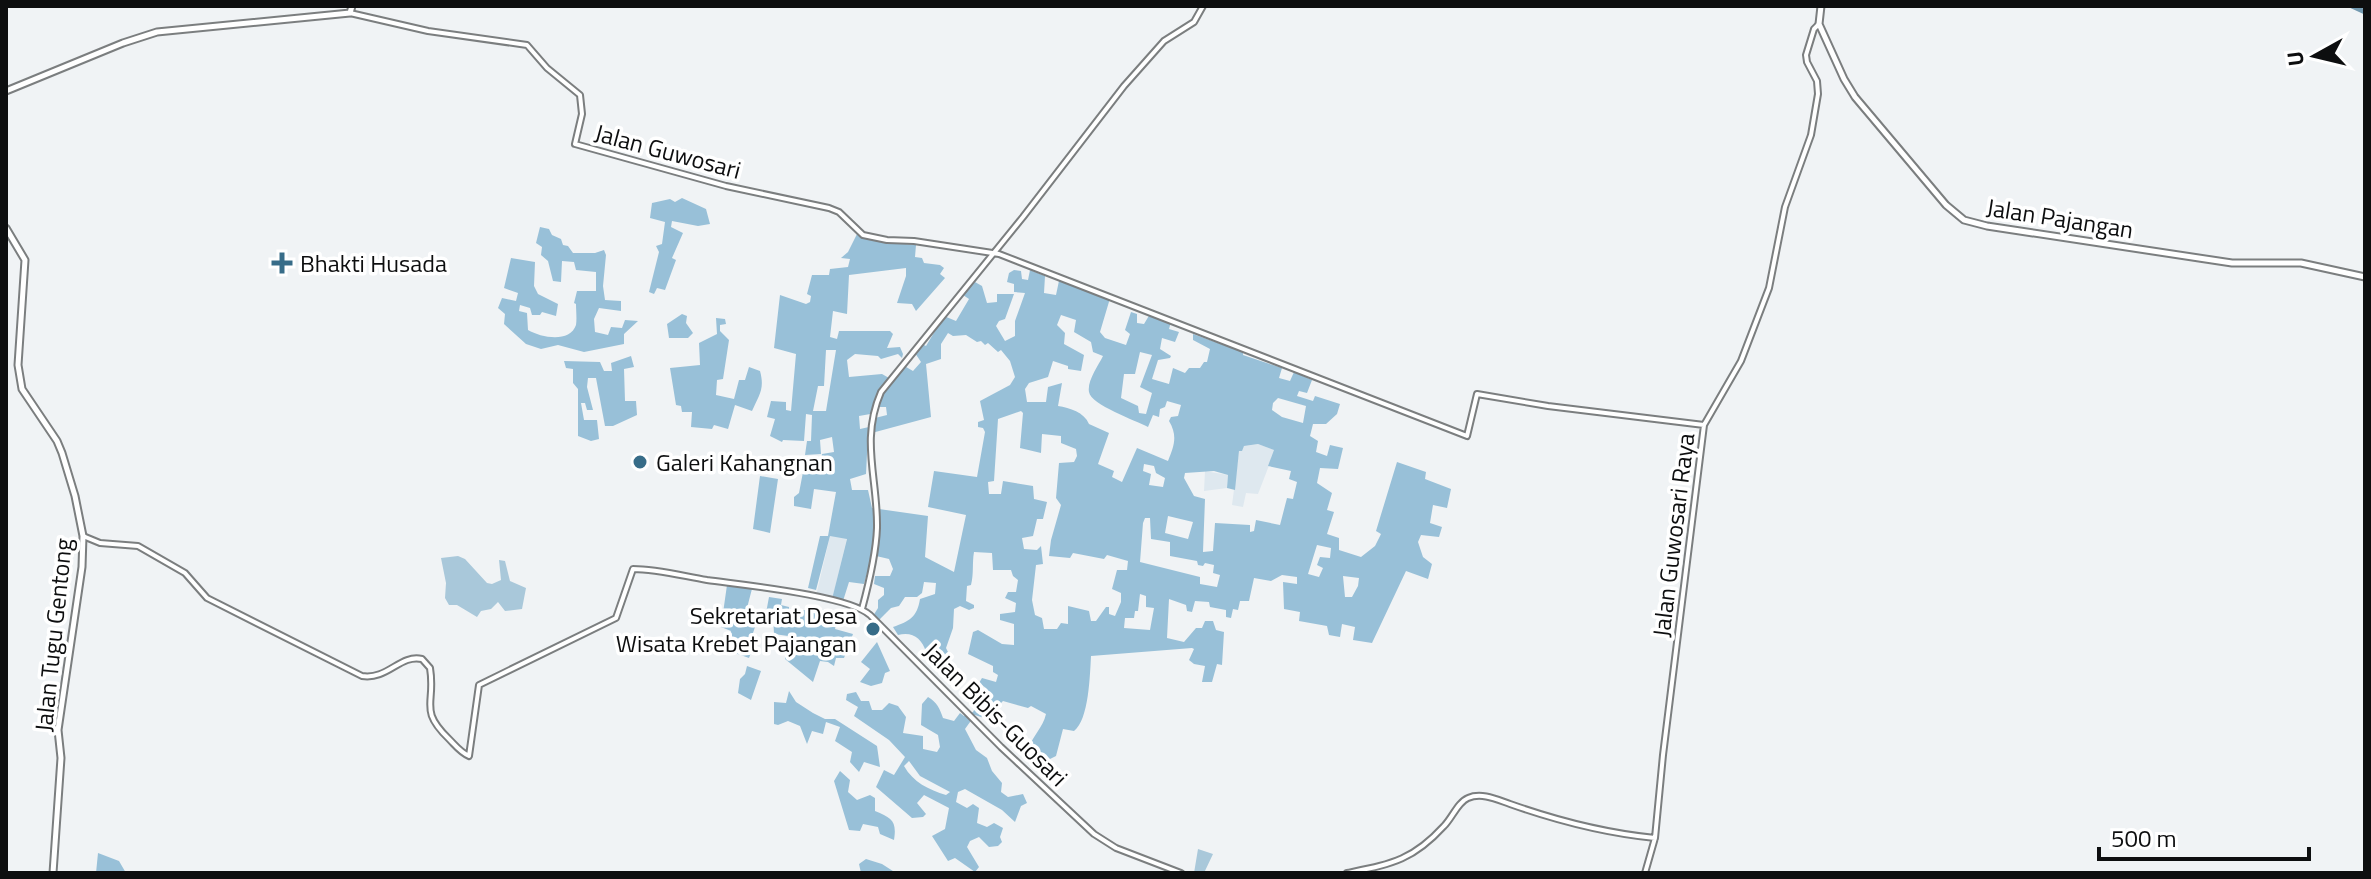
<svg xmlns="http://www.w3.org/2000/svg" width="2371" height="879" viewBox="0 0 2371 879" font-family="'Titillium Web',sans-serif">
<style>
.built{fill:#dee8ef}
.green{fill:#a9c8da}
.forest{fill:#98c0d8;fill-rule:evenodd}
.lines{fill:none;stroke-linecap:round;stroke-linejoin:round}
.river{stroke:#7299b0;stroke-width:5}
.tertiary-casing{stroke:#7b7e7f;stroke-width:8}
.secondary-casing{stroke:#7b7e7f;stroke-width:9}
.tertiary{stroke:#fff;stroke-width:4}
.secondary{stroke:#fff;stroke-width:5}
.poi-dot{fill:#376c88;stroke:#fff;stroke-width:3}
.labels{text-anchor:middle;dominant-baseline:central;stroke-width:7;stroke-linejoin:round;paint-order:stroke}
.street-label{font-size:24px;fill:#0d0e0f;stroke:#fff}
.poi-label{font-size:24px;fill:#0d0e0f;stroke:#fff;text-anchor:start}
</style>
<rect width="100%" height="100%" fill="#f0f3f5"/>
<!-- built -->
<path class="built" d="M1258,444L1275,450L1258,494L1246,493L1243,507L1232,505L1239,451L1244,446Z
M1205,471L1228,475L1227,488L1204,491Z
M834,535L847,538L831,604L815,600L830,536Z"/>
<!-- green -->
<path class="green" d="M458,556L465,559L487,583L492,584L501,580L499,560L505,561L510,581L526,588L522,609L505,611L498,602L491,609L481,611L477,617L457,605H449L445,598L446,583L441,558Z
M1198,849L1213,854L1204,873H1194Z"/>
<!-- forest -->
<path class="forest" d="M682,198L706,209L710,224L698,226L672,221L671,227L683,233L672,258L676,260L665,290L657,288L654,294L649,292L659,252L656,246L662,244L665,222L650,218L652,203L670,199L675,202Z
M540,227L549,229L552,235L561,239L563,245L568,246L573,253H595L604,250L606,255L603,286L605,300L621,301V311L599,308L594,319L595,332L608,335L611,327L622,328L625,320L638,321L624,334V344L584,352L558,345L541,349L526,344L504,324L505,314L498,308L502,298L516,301L518,293L504,288L511,258L535,262L534,286L538,294L558,304L556,316L542,312L540,315H532L530,308L520,305L519,311L527,313L528,330C542,338 570,343 576,325C577,319 576,310 576,304L574,303L577,291H596V272L576,270L574,262L562,261L561,282L553,281L548,261L541,255L542,247L536,243Z
M857,234L884,242L916,245L915,257L922,258L924,263L940,265L944,268L940,274L945,278L916,311L912,304L897,303L906,276V268L849,275L847,314L833,311L830,337L837,339L839,331H890L893,334L887,348L900,347L903,354L902,358L898,354L881,359L878,356L855,354L847,360L849,377L882,374L889,378L901,364L913,371L921,362L915,353L922,344L926,346L944,316L956,321L969,299L963,295L975,282L982,286L987,303L997,302V294H1014L1005,319L999,321L996,326L1005,341L1015,336V321L1025,293L1014,292V284L1007,282L1009,273L1014,270L1021,271L1022,279L1028,280L1030,270L1045,276L1044,293L1056,295L1060,276L1111,295L1100,332L1105,338L1126,345L1130,334L1125,330L1131,312L1137,314V323L1144,324L1150,314L1171,322L1169,329L1179,332L1175,342L1162,338L1160,349L1171,356L1170,358L1158,360L1152,379L1169,384L1173,368L1185,373L1189,368H1200L1204,362H1207L1210,349L1193,340V334L1243,352V355L1282,368L1279,378L1290,381L1294,372L1312,380L1307,393L1299,391L1297,396L1313,401L1315,396L1340,404L1337,414L1326,424H1313L1310,436L1318,441L1316,452L1327,456L1330,445L1343,448L1338,469L1320,468L1317,483L1332,493L1327,510L1334,512L1327,534L1339,538V550L1361,557L1375,546L1381,534L1376,531L1397,462L1426,472L1425,479L1451,489L1447,508L1433,505L1430,523L1442,527L1439,537L1421,535L1418,542L1423,557L1432,564L1428,579L1406,571L1372,643L1353,640L1355,627L1342,624L1340,637L1329,635L1327,626L1299,621L1300,612L1284,609L1283,582L1297,584V577L1282,575L1271,581L1254,578L1249,601H1240L1238,610L1233,609L1231,618L1226,617V610L1210,607L1209,602L1195,601L1192,612L1187,611L1186,605L1169,599L1167,638L1184,642L1196,628H1202L1205,621H1213L1216,630L1224,632L1222,665L1217,664L1212,682H1202L1205,666L1194,664L1189,660L1194,649L1192,648L1091,656C1090,674 1089,720 1074,731L1063,729L1056,756L1050,759L1036,750L1032,753L1028,750C1032,736 1043,728 1046,714L1031,706L1028,708L1003,701L997,707L990,708L984,718L975,715L965,729L976,750L987,758L992,771L1002,783L1001,792L1008,797L1023,794L1027,803L1021,806L1015,822L1002,810L965,789L958,792L956,802L967,808L973,804L979,808L977,823L987,827L994,823L1003,828L1000,837L1002,842L998,846L989,847L979,837L970,841L967,847L979,867L975,872L955,858L948,861L932,836L945,829L949,808L924,795L917,803L926,814L923,817L912,818L876,787L884,770L894,775L905,757L889,740L854,716L858,707L846,700L847,694L856,692L861,701H869L872,710H882L889,703L898,706L906,717L903,733L923,736V749L937,752L940,747L938,735L921,725L922,704L928,697C937,702 940,709 943,718L954,721L960,713L964,716L973,712L986,688L979,683L982,678L996,682L998,675L993,672V666L968,654L973,632L978,630L1002,644L1014,645V624L1000,620V614L1015,612L1016,603L1005,598L1008,592H1016L1018,580L1013,576L1011,570H993L992,553L974,552C972,564 974,573 971,585L967,586L966,601L974,605V608L969,610L960,606L954,609L953,628L946,648L951,658L948,662L937,649L926,652C922,638 912,631 898,635L893,627C910,621 917,617 920,599L935,594L936,583L924,582L922,593L917,597H905L899,606L891,608L879,620L873,616L878,608V600L884,595V588L874,584L875,576H890L893,569L889,559L872,555L864,584L849,582L843,601L832,599L847,539L830,536L816,590L808,588L820,536H828L836,492L814,489L811,509L794,506V497L799,493L803,472L819,471L822,454L834,452L832,437L820,440L821,454L805,455L807,441H811L812,415L806,414L804,441L783,440L782,442L770,436L775,419L767,417L771,401L786,402V410L791,411L796,354L774,348L780,295L806,304L810,302L811,296L807,294L812,275H829L830,269L848,267L850,259L841,258L848,252ZM1061,315L1076,320L1074,332L1091,342L1093,352L1103,356C1098,366 1087,381 1089,392C1091,405 1135,420 1148,427L1153,415L1159,417L1160,409L1165,407L1167,401L1181,405L1178,416L1171,417L1169,421C1178,436 1174,446 1168,461L1137,448L1122,482L1112,477L1114,471L1098,464L1109,433L1089,424C1084,412 1070,408 1058,406L1062,383L1048,387L1046,402H1027L1025,389L1029,383L1048,377L1053,361L1068,366V369L1081,371L1084,355L1064,344L1065,333L1057,325ZM948,333L953,336L966,335L977,342L981,341L985,345L988,343L998,352L1001,350L1010,361L1015,377L1010,385L980,401L984,420L978,422V427L983,428L985,432L977,477L934,471L928,507L966,515L954,572L925,557L928,516L872,508L868,490H852L850,479L866,474L868,434L931,417L926,364L941,359V344ZM826,350H836L826,411H813L818,386H824ZM1140,352L1152,355L1140,387L1152,393L1146,414L1139,413L1138,406L1121,398L1124,374H1135ZM1278,398L1306,406L1303,423L1282,417L1272,410L1273,403ZM877,407H886L887,415L871,419L869,427L860,429L859,416L876,413ZM1021,411L1023,413L1020,448L1041,453L1042,434L1061,436V443L1076,449L1077,456L1074,462L1059,463L1056,498L1061,505L1051,540L1049,556L1070,558L1073,553L1104,559L1107,555L1128,561L1127,570H1117L1112,589L1121,593V602L1115,616L1109,614V607H1106L1096,621H1091L1089,611L1068,606V624L1061,623L1057,629H1044L1042,618L1035,615L1032,600L1036,565L1043,564L1041,546L1037,550L1024,549L1022,538L1033,536L1037,519H1043L1047,502L1034,499L1033,486L1003,481L1001,494H989L988,482L994,481L998,419ZM1258,444L1274,450L1268,466L1291,471L1289,479L1297,482L1293,499L1287,498L1280,525L1256,520L1254,531L1250,532V525L1215,523L1213,551L1203,552L1205,499L1194,496L1184,478L1185,473L1214,471L1228,475L1227,488L1235,490L1239,451H1242L1244,446ZM1144,464L1154,466L1156,473L1165,478L1163,487L1149,485L1151,474L1143,471ZM1168,516L1193,522L1188,539L1165,533ZM1145,518H1150L1151,539L1170,542V556L1197,561L1198,565L1203,566L1205,563L1214,565L1213,573L1220,575L1217,587L1200,584V577L1140,562L1143,523ZM1317,545L1331,548L1330,558L1320,557L1317,565L1323,568L1319,577L1308,574ZM1343,576L1359,578L1358,586L1352,597H1345ZM1140,594L1146,596V607L1154,608L1150,630L1124,628L1125,618H1134L1135,611H1138ZM909,761L920,776L950,792L946,795C929,790 913,782 904,766Z
M682,314L687,316L686,323L693,333L688,338H669L667,324Z
M716,318L725,319L726,324L720,325V331L729,340L723,379L717,380L716,395L734,399L739,380H745L749,367L760,371C765,389 759,395 752,411L735,405L728,429L714,425L712,429L691,427L692,412H682L681,406L676,405L670,368L700,365L699,343L717,334Z
M631,356L634,367L624,369L625,401H636L637,415L613,426H605L596,378H588L587,387L593,410H587L585,403H581L584,420H597L599,439L591,441L578,436V389L573,383V369L566,368L564,361L600,362L604,371H612L611,363Z
M760,476L778,479L770,533L753,529Z
M736,582L753,585L747,608L760,612L752,636L757,637L749,658L724,649L731,631L721,627L727,585L735,586Z
M769,597L782,599L781,605L789,607V610L782,611L781,620L794,623L799,610H812L813,607L839,614L835,629L853,634L844,658H836L834,666L828,662L820,661L813,682L785,659L788,636L774,634L773,614L766,613Z
M877,642L890,671L885,673L882,683L871,686L860,682L870,669L861,662Z
M747,666L761,671L751,700L738,693L740,679L745,674Z
M789,691L796,702L813,713L825,719H835L877,746L880,767L864,762L859,772L850,762L852,752L835,741L840,727L826,722L823,734L812,731L807,744L800,726L788,721L778,725L774,724V702L786,703Z
M840,771L850,780L848,792L857,800L870,795L875,798V811C892,818 897,821 894,840L880,834L878,827L863,824L860,831L849,830L834,781Z
M98,853L119,861L126,873H96Z
M866,859L882,864L896,873H861L859,864Z"/>
<g class="lines">
<!-- river -->
<path class="river" d="M2352,6L2365,12"/>
<defs>
<path id="tertiary" d="M350,13L428,31L527,45L547,68L580,95L582,114L575,144L726,186L829,208L839,212L863,235L887,240L914,241L999,254L1467,436L1477,394L1548,406L1704,425
M83,536L100,543L138,546L185,573L207,598L362,676C388,680 400,654 422,659L430,668C436,704 418,709 449,739C456,746 460,752 469,756L479,685L616,618L633,569C657,569 683,576 707,580C742,585 847,595 870,615L1001,747L1094,834L1116,848L1181,873
M862,609C869,583 876,555 877,528C878,479 860,440 881,392L1023,217L1124,86L1164,41L1194,22L1203,6
M1347,873C1391,864 1412,861 1444,826C1452,818 1458,802 1468,798C1482,792 1498,800 1510,804C1558,821 1605,833 1655,838
M1645,873L1655,838L1663,755L1704,425L1741,361L1769,288L1785,207L1811,135L1818,94L1817,81L1807,62L1806,55L1814,29L1819,24"/>
<path id="secondary" d="M1821,6L1819,24L1844,79L1855,97L1946,205L1964,220L1987,226L2232,263H2301L2365,277
M6,91L123,43L157,32L350,13L352,6
M6,228L25,260L18,365L22,389L57,441L62,453L75,496L83,536L82,567L58,730L61,758L53,873"/>
</defs>
<!-- tertiary casing -->
<use href="#tertiary" class="tertiary-casing"/>
<!-- secondary casing -->
<use href="#secondary" class="secondary-casing"/>
<!-- tertiary -->
<use href="#tertiary" class="tertiary"/>
<!-- secondary -->
<use href="#secondary" class="secondary"/>
</g>
<!-- markers -->
<g class="poi-dot">
<path d="M278 251h8v8h8v8h-8v8h-8v-8h-8v-8h8z"/>
<circle cx="640" cy="462" r="8"/>
<circle cx="873" cy="629" r="8"/>
</g>
<g class="labels">
<!-- street labels -->
<g class="street-label">
<text transform="translate(668 151) rotate(15)">Jalan Guwosari</text>
<text transform="translate(2060 218) rotate(9)">Jalan Pajangan</text>
<text transform="translate(1673 535) rotate(-83)">Jalan Guwosari Raya</text>
<text transform="translate(53 635) rotate(-84)">Jalan Tugu Gentong</text>
<text transform="translate(996 714) rotate(45)">Jalan Bibis-Guosari</text>
</g>
<!-- poi labels -->
<g class="poi-label">
<text x="300" y="263">Bhakti Husada</text>
<text x="656" y="462">Galeri Kahangnan</text>
<text x="857" y="615" text-anchor="end">Sekretariat Desa<tspan x="857" dy="28">Wisata Krebet Pajangan</tspan></text>
</g>
</g>
<!-- border -->
<rect width="2371" height="879" fill="none" stroke="#0d0e0f" stroke-width="16"/>
<!-- north arrow -->
<g transform="translate(2315 56) rotate(262)" stroke="#ffffff" stroke-width="6" paint-order="stroke">
<path d="M0-6L14 30L0 20L-14 30Z" fill="#0d0e0f"/>
<text y="-12" font-size="22" font-weight="bold" text-anchor="middle" fill="#0d0e0f">U</text>
</g>
<!-- scale -->
<path d="M2099 847v12h210v-12" fill="none" stroke="#0d0e0f" stroke-width="4"/>
<text x="2111" y="847" font-size="24" fill="#0d0e0f" stroke="#ffffff" stroke-width="6" paint-order="stroke">500 m</text>
</svg>
